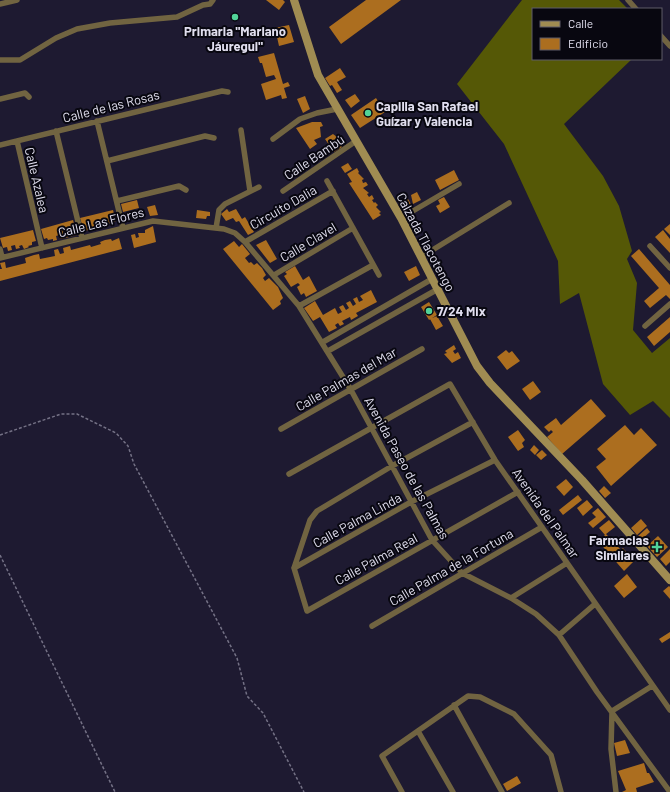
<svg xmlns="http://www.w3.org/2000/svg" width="670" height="792" viewBox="0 0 670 792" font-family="Barlow,sans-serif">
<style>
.forest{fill:#555806}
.building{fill:#ac6e1f}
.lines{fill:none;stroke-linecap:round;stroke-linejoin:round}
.path{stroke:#747185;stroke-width:1.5;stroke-dasharray:3 2;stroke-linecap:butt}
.street{stroke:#716441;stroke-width:5.5}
.secondary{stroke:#a08c52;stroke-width:8}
.poi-dot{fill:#51d398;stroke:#080710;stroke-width:1.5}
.labels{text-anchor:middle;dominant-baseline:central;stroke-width:4;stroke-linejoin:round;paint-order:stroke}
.poi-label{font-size:13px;font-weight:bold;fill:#e1dfef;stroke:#080710;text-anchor:start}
.street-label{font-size:13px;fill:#e1dfef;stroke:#080710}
</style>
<rect width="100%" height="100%" fill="#1e1a31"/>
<!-- forest -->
<path class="forest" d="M522,0H619L628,9H533V59H632L564,124L603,176L619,206L632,251L627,259L637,283L633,330L652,353L670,338V418L653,401L630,415L603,384L579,293L560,304L558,261L504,144L457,84Z"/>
<!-- building -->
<path class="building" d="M266,0H283L285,2L279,10Z
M366,0H401L341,44L329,27Z
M289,25L294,42L279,46L275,28Z
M274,53L283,84L288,82L290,86L284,88L287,98L282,99L281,95L266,100L261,84L276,79L274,75L266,77L262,63H260L258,57Z
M340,68L346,77L337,82L342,90L337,93L332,85L330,86L325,78Z
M355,94L360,101L351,108L345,100Z
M305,96L310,109L303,113L297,99Z
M376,98L385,112L360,128L351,115Z
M312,122H321L323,126L320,127L321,137L314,140L317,144L310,149L296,128Z
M333,134L337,137L342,147L334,152L325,139Z
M348,163L352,169L345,173L341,167Z
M357,168L359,172L358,173L364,179L362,180L363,183L366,182L368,185L363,188L369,193L367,194L369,197L372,195L374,199L372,200L374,203L375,202L378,205L376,207L381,212L379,213L381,215L373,220L349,183L352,182L347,174Z
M454,170L459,180L440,190L435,180Z
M417,192L421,200L413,204L411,195Z
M444,197L450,207L440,213L436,206L440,204L438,200Z
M404,199L405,201L408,199L412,206L403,211L398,201Z
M137,200L139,208L123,212L121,204Z
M155,205L158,215L150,216L147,207Z
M227,209L229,212L236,209L242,219L245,217L254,232L248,235L239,221L236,222L233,218L226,221L221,214Z
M113,210L116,221L103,226V222L96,224L97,228L92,229L91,226L88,227L89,230L84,231L80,218Z
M197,210L210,212V216H207L206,219L196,218Z
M73,220L77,235L61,239L59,235L56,236L57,240L53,241V239L48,240L47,238L44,239L41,229Z
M670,224V235L664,229Z
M153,226L156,242L134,248L131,235L135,234L136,238L139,237L138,233H145V230Z
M33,230L36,241L32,242V245L28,246L29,247L24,249L22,245L19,246L20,248L16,249L15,245L11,246L12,250L8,251L7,247L3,248L0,238Z
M663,230L670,239V253L655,237Z
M119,238L122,249L0,281V269H2L0,263L5,262L6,268L26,263L25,258L34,255L39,254L40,259L55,256L54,250L58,249L60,254L64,253L63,248L70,246L71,250L90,245L91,247L101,244L100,242L105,240L111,239L112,241Z
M266,240L277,259L270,263L256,245Z
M234,241L239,247L242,244L250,254L245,258L249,263L251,262L254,265L257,263L262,268L266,275L263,278L265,281L269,278L278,287L283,298L280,301L281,304L273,310L223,249Z
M639,249L670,285V299L666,295L650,308L644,301L659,288L631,256Z
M295,266L303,280L309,276L317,291L306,297L304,293L301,295L297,287L300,285L298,283L291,287L284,276L287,274L285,272Z
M416,266L420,275L409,281L404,272Z
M371,290L377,302L356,313L358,316L351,320L350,317L342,321L344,324L340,326L338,323L335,325L337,328L329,332L320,317L313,321L304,308L315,301L323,315L335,308L338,314L342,312L339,307L343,305L346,310L349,308L346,303L350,301L353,306L356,304L353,299L357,297L359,302L363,300L360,296Z
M429,302L437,315L429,320L421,307Z
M437,316L443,326L436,330L430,319Z
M670,317V332L654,346L647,337Z
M454,345L456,349L453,351L455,354L458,352L461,358L452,363L444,354L447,353L445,351Z
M506,350L509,353L512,351L520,361L507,370L497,357Z
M533,381L541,392L530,400L522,389Z
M591,399L606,416L562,454L547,437L553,432L551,430L549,432L544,427L556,418L561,425Z
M625,425L634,435L641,428L657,445L611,486L596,467L606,459L597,449Z
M518,430L525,440L522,443L524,447L518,451L508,437Z
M534,445L539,450L535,455L530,450Z
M542,450L547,455L541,460L536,455Z
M566,479L573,487L564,496L556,487Z
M604,486L611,493L605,498L599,491Z
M578,495L582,500L563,515L559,510Z
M587,500L593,507L583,516L577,508Z
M598,508L606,517L593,528L588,523L596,517L592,513Z
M641,519L647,526L637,535L631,528Z
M609,520L615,527L606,534L621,550L623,548L634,561L624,571L598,541L605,535L599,528Z
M647,528L650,532L641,540L638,536Z
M658,536L668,547L657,557L647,546Z
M670,549V562L666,566L660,559Z
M627,574L637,587L624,598L614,586Z
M669,586L670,587V599L663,591Z
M670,632V638L662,643L659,639Z
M625,740L630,753L617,756L614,743Z
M644,763L647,773H649L654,782L636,788L637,792H622L626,790L618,771Z
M517,776L521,783L507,791L503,784Z"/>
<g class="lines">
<!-- path -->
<path class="path" d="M0,435L61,414H77L116,433L128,446L134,464L237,658L247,696L263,713L304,792
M0,555L115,792"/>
<!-- street -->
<path class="street" d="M628,0L636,9
M0,4L17,0
M661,36L670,46
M0,60H20L56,38L77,29L110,23L177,17L203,5L210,4L213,0
M0,99L25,93L29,97
M97,121L123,228
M241,130L250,191
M56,131L82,238
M273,139L300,119L317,113L337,109
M17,141L42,248
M0,145L222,91L228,92
M107,161L205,136L214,138
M327,181L379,275
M283,191L356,141
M117,201L179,186L186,190
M401,218L459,184
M216,228L219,210L225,204L259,187
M245,242L333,191
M650,246L670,268
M0,249L2,257
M421,257L509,203
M0,258L153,221L224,229L235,233L245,242L299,306L351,390L432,540L462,573L511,598L536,614L559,635L597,692L670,792
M274,275L353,228
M299,306L373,265
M645,326L670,304
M323,342L432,279
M328,351L438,289
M473,422L392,466L317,511L310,520L294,568L307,611L518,492
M281,429L422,349
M289,474L450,384L495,460L670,710
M294,568L411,502L495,460
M511,598L567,563
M372,626L542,527
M559,635L595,604
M454,705L502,792
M418,731L453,792
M402,792L382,756L468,696L480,697L514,714L551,755L561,792
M616,792L611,749L612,711L652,686"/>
<!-- secondary -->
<path class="secondary" d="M294,0L318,75L401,218L477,366L490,383L582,480L670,580"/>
</g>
<!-- markers -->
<g class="poi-dot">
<circle cx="235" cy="17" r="4"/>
<circle cx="368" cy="113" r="4"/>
<circle cx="429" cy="311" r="4"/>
<path d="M655 541h4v4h4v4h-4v4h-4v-4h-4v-4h4z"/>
</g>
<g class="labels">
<!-- poi labels -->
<g class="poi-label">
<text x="235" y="31" text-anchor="middle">Primaria "Mariano<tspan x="235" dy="15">Jáuregui"</tspan></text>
<text x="376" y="106">Capilla San Rafael<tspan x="376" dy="15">Guízar y Valencia</tspan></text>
<text x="437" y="311">7/24 Mix</text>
<text x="649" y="540" text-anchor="end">Farmacias<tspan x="649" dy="15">Similares</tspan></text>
</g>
<!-- street labels -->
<g class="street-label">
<text transform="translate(111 106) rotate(-14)">Calle de las Rosas</text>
<text transform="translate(314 157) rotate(-34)">Calle Bambú</text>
<text transform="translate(37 180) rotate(77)">Calle Azalea</text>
<text transform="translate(283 207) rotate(-30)">Circuito Dalia</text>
<text transform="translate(101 222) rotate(-14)">Calle Las Flores</text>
<text transform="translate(308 242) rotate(-31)">Calle Clavel</text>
<text transform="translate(426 242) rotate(62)">Calzada Tlacotengo</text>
<text transform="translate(346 379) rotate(-30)">Calle Palmas del Mar</text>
<text transform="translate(407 468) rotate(61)">Avenida Paseo de las Palmas</text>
<text transform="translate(546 513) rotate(55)">Avenida del Palmar</text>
<text transform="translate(357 520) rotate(-29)">Calle Palma Linda</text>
<text transform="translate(376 559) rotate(-29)">Calle Palma Real</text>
<text transform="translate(451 567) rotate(-30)">Calle Palma de la Fortuna</text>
</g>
</g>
<!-- legend -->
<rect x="532" y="8" width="130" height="52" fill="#080710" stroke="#5f5d69"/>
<rect x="540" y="21" width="20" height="6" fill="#a08c52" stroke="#5f5d69"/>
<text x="568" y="28" font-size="12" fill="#e1dfef">Calle</text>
<rect x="540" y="38" width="20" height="12" fill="#ac6e1f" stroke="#5f5d69"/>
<text x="568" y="48" font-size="12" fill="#e1dfef">Edificio</text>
</svg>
